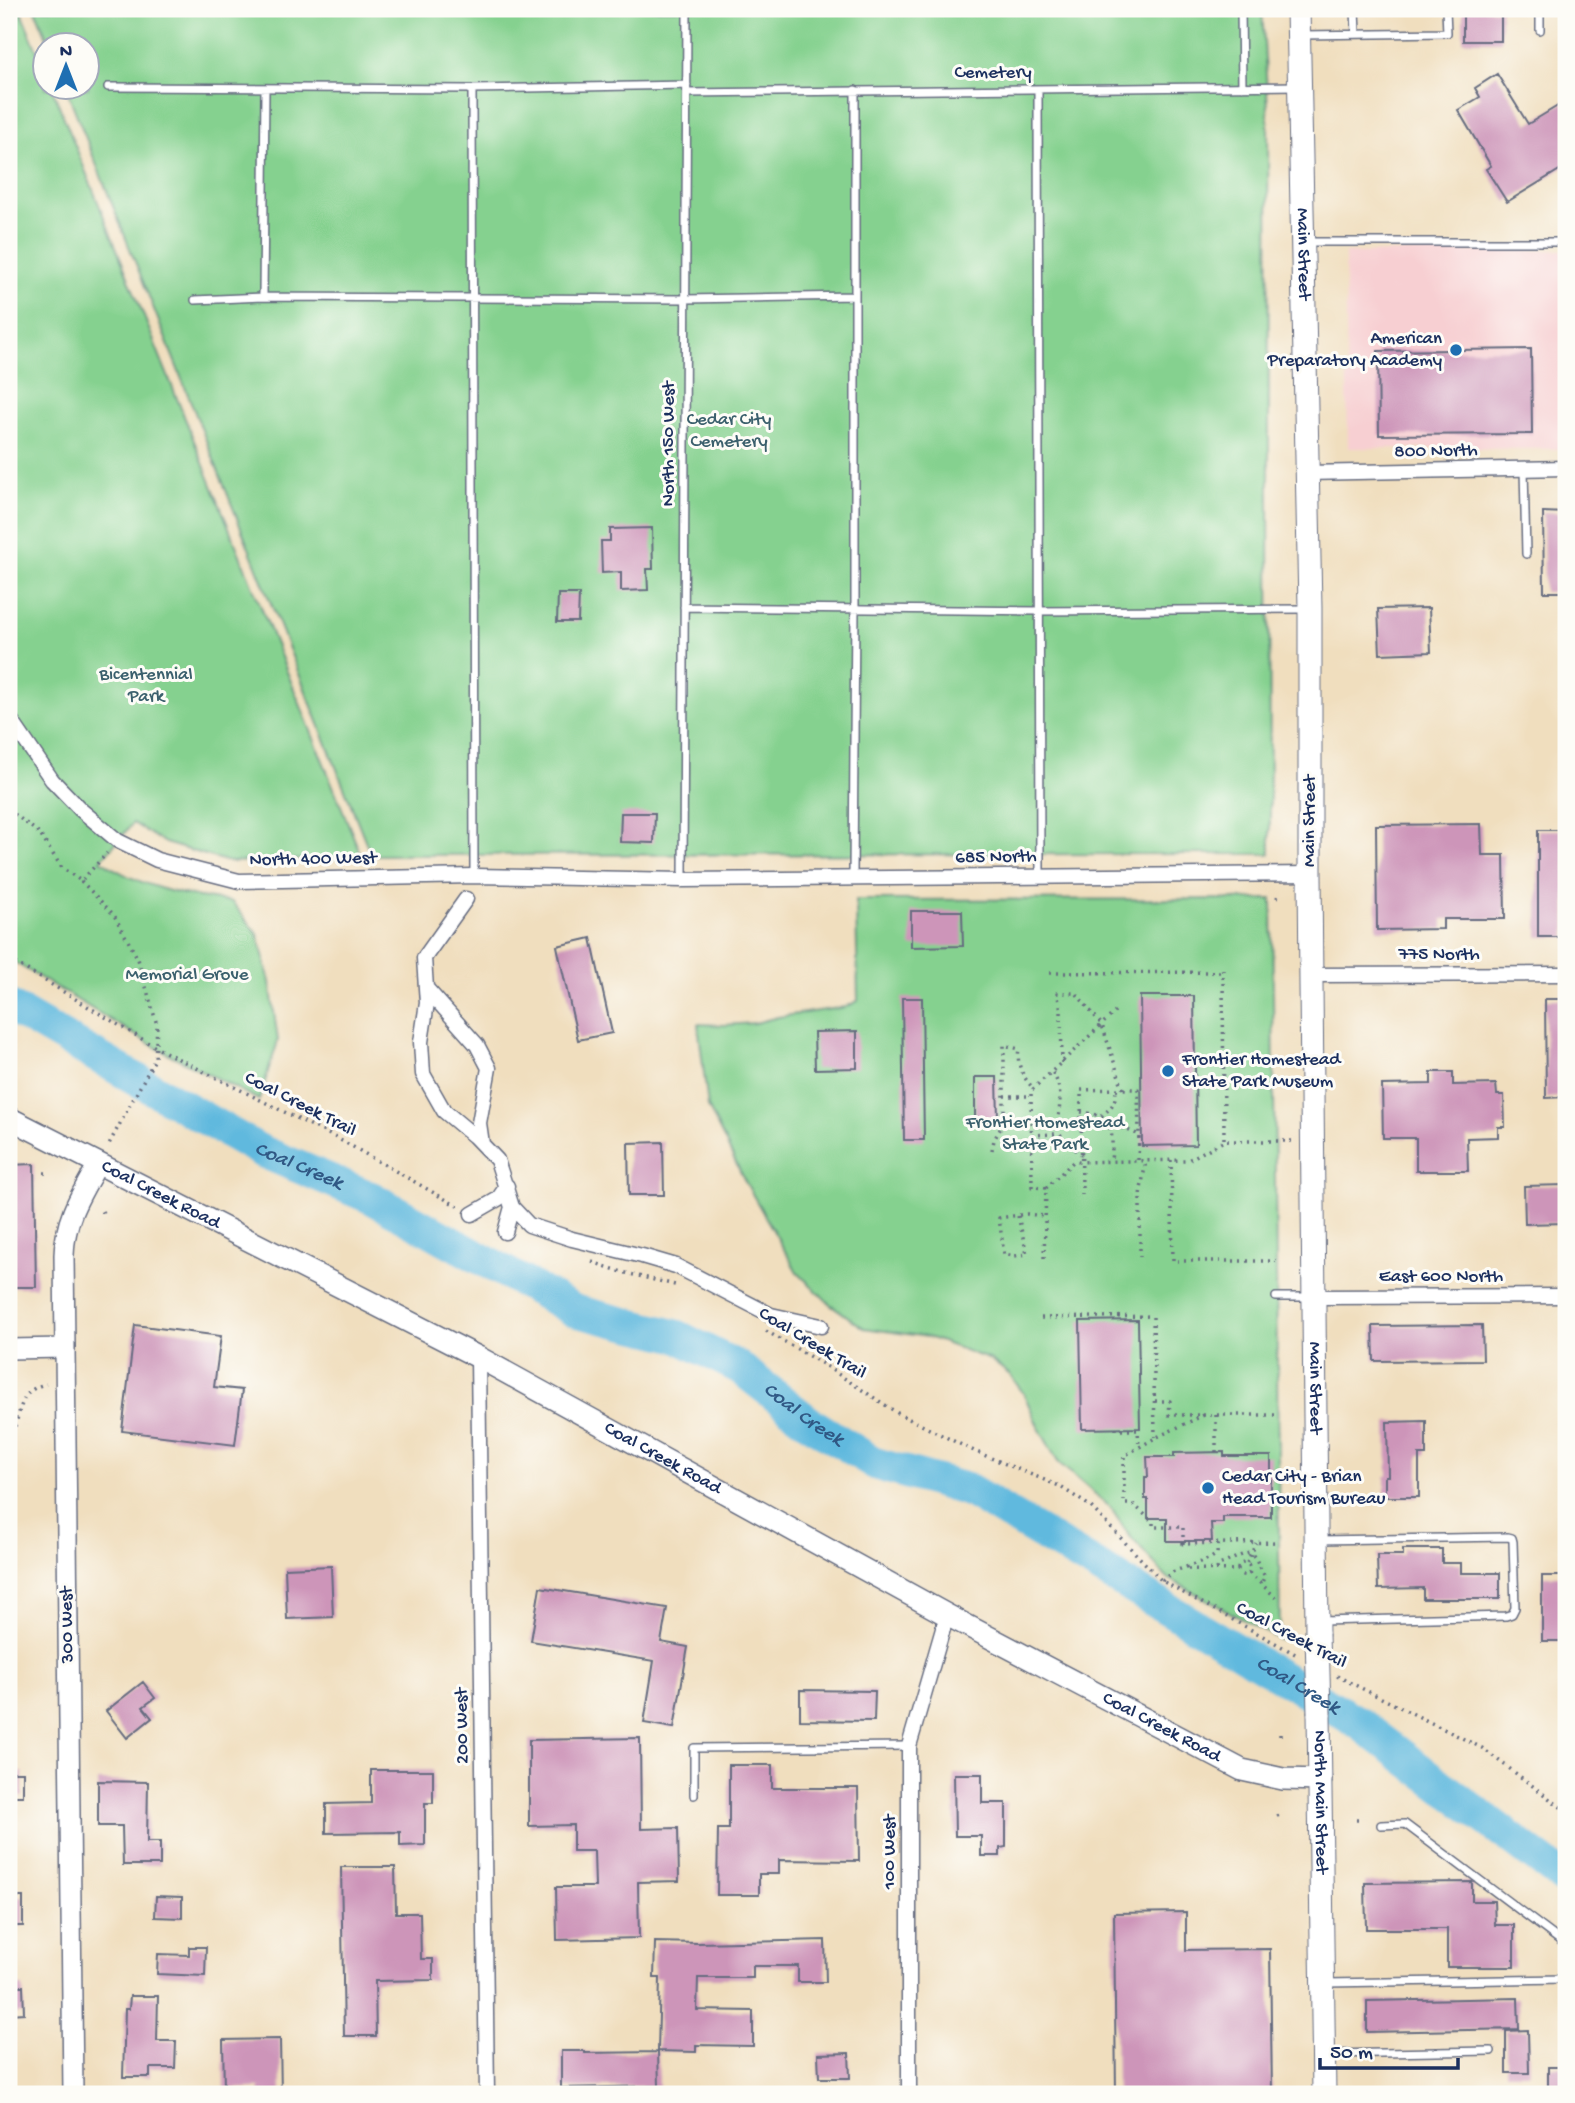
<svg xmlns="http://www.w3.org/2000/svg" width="1575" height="2103" viewBox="0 0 1575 2103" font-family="'Gochi Hand',sans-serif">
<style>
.built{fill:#f7cfd2}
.green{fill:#85d18f;stroke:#508076;stroke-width:2}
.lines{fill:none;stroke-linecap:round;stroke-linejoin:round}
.river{stroke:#61b9de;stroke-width:33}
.building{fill:#cd95b9}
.service-casing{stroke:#666c80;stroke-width:10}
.minor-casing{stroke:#666c80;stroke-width:17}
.tertiary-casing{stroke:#666c80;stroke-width:22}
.secondary-casing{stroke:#666c80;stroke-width:24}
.primary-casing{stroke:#666c80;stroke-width:25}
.path{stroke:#666c80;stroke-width:3.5;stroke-dasharray:2 5;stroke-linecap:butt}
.service{stroke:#fff;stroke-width:7}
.minor{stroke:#fff;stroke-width:14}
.tertiary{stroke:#fff;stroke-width:19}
.secondary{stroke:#fff;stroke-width:21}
.primary{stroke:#fff;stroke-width:23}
.primary-bridge-casing{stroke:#666c80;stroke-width:25;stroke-linecap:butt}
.primary-bridge{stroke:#fff;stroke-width:23}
.poi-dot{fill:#1f6fb2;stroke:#fdfcf7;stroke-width:2.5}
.labels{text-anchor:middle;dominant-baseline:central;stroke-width:6;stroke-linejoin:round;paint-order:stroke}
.street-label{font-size:19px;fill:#1b2f5e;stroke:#fdfcf7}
.poi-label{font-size:19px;fill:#1b2f5e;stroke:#fdfcf7;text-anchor:start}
.park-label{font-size:19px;fill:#3b606d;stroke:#fdfcf7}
.water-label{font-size:21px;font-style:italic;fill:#305884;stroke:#fdfcf7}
</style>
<rect width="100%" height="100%" fill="#fdfcf7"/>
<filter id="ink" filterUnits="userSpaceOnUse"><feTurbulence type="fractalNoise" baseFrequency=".0143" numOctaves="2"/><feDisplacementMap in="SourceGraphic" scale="14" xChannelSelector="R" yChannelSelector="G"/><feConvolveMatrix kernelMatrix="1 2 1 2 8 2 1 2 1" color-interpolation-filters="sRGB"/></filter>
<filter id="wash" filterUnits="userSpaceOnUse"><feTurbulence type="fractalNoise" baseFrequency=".00686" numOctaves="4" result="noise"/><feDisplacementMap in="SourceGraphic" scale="28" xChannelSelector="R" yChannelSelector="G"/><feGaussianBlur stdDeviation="1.57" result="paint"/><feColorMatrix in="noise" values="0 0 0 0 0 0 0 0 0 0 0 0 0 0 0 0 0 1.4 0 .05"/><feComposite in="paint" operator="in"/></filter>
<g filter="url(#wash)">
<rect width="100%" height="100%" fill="#f0debe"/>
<!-- built -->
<path class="built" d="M1566,250V449L1348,448L1345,253Z"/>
<!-- green -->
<path class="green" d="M9,9H20L45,71L46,88H52L362,858L229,862L165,843L133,823L101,860C139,888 186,896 232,902L258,935L270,982L278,1041L259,1100L157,1048L9,959Z
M35,9H1262L1268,108L1270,854L371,855L66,88H88V46L50,45Z
M1272,899L1280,1640L1166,1577L1128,1534L1110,1507L1058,1462L1038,1426L1024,1394L1010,1375L991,1360L928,1337L864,1328L830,1304L797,1272L746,1183L708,1107L698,1024L723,1025L755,1023L778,1017L846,1007L858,1001L856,900Z"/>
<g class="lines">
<!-- river -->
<path class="river" id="s1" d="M9,1006L261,1151L372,1198L575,1311L677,1336L740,1368L809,1422L876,1464L968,1490L1359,1723L1566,1880"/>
</g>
<g id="blocks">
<!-- building -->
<path class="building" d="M1463,9H1501V41H1463Z
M1497,74L1528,124L1566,101V166L1507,202L1486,169L1491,166L1458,110L1480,97L1475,88Z
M1531,349L1532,434L1379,435L1378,351Z
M1543,512L1566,513V592H1544Z
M652,528L653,569H647L648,590L621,591V572L602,573L601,541H610V529Z
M558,594H579L578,622H557Z
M1429,608L1431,652L1380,654L1378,609Z
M621,813H655L654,843L620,842Z
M1481,824L1482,855H1504L1505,919H1443V929L1377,930L1376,825Z
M1538,830H1566V937H1538Z
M911,911H962L963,946L911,947Z
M591,938L612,1033L578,1040L557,946Z
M1140,996H1194L1196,1145L1142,1146Z
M902,998H922L924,1140H904Z
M1545,999H1566V1097L1546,1098Z
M857,1031V1068L815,1069L814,1032Z
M1431,1072H1453V1085L1496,1084L1497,1095H1504L1505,1127H1498V1137L1467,1138L1468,1171H1416V1138H1383L1382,1085L1431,1084Z
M975,1077H997L998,1120H975Z
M663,1142L664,1195H629L628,1143Z
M34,1164L36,1287H9V1165Z
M1566,1185V1223L1525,1224L1524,1186Z
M1138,1320L1140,1428L1082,1429L1080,1321Z
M135,1325L221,1336L214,1387L242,1390L235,1445L122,1431Z
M1482,1325L1483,1360L1374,1361L1373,1326Z
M1426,1421V1455H1419V1497H1385V1476H1388L1387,1422Z
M1224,1452V1456H1271V1517H1223V1523H1211L1212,1541H1167V1518H1148V1499H1145V1477H1148L1147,1457H1174V1453Z
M1403,1549H1442V1563H1461V1573H1500V1599H1423V1588L1378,1589L1377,1555H1403Z
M331,1566L333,1617L287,1619L285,1568Z
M1542,1576H1566V1603H1562V1641H1542Z
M540,1587L667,1608L661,1642L688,1647L674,1728L644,1723L654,1661L531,1641Z
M143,1682L155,1698L143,1707L152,1718L127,1738L106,1711Z
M800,1690L875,1691L874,1721L800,1720Z
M640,1738L641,1829L678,1828L679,1881L638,1882L639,1938L557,1940L556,1887H595L594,1851H573V1825L529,1826V1740Z
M729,1765H772V1788H858L859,1861L779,1860V1874H759V1895H717L718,1829H729Z
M371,1770H433V1803H425V1845L400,1846V1832L326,1833V1804L371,1803Z
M9,1772H23V1796H9Z
M954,1774H982V1803H1006V1847L1000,1848V1856H981V1836H955Z
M98,1781L148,1782L147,1842H160V1865H123L122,1826H98Z
M341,1867H395L396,1913H420L421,1959H433V1980L375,1981L376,2036H344Z
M1472,1882V1901H1494L1495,1925H1514V1967H1447V1929H1366L1365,1883Z
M156,1896L182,1897V1918L155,1917Z
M9,1897H23V1926H9Z
M1186,1912V1950L1270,1949L1272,2094H1116L1114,1913Z
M825,1940L826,1982H798V1966H753V1978H698L697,2010L753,2011V2046L696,2045V2052L658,2051L660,1978H654L655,1942L698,1943Z
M189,1947H206L205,1976L157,1974L158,1954L189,1955Z
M9,1986H23L24,2013L9,2014Z
M130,1996H158L157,2041H176L175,2068H150V2077H123L125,2009H129Z
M1518,1998L1519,2029L1367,2032V2001Z
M1528,2030L1529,2073H1506V2031Z
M280,2039L281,2094H259V2088L224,2089L223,2040Z
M561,2051H585V2053L658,2052L659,2086L561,2088Z
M849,2053L850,2078H819L818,2054Z
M1548,2067H1566V2094H1548Z"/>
</g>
</g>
<g filter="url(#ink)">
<use href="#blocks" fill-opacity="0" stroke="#666c80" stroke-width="2"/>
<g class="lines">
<defs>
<path id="service" d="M1241,9L1242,87
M1355,9L1356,34
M1540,30V9
M1303,35L1447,33L1446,9
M108,87L472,89L687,85
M472,89L474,875
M1038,89L1040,877
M687,93L1297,86
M1307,242H1566
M263,297L265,89
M195,300L263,297L686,299L855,296
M1524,469L1526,554
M684,607L1038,611L1306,609
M853,878L855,608V90
M683,880L687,9
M1276,1297H1310
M1319,1540L1508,1537L1512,1538L1513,1542L1515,1608L1512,1614L1506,1616L1322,1621
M694,1795V1748L909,1746
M1381,1825L1405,1824L1566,1945
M1327,1983L1566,1979
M1328,2054L1491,2051"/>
<path id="minor" d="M1306,473L1566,468
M9,717L52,780L81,810L118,841L157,860L239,881L474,876L683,880L1310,874
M466,899L424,958L427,1003L421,1042L423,1074L444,1111L474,1136L497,1160L512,1207L529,1225L572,1239L642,1256L676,1266L771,1315L821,1326
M1311,975L1566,974
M426,988L477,1045L489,1068L479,1123L482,1144
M472,1214L498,1199L507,1186
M505,1232L512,1207
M1315,1297L1566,1296
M478,1357L487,2094
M909,2094V1746L947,1615"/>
<path id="tertiary" d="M9,1349L65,1348
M73,2094L64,1255C65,1218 80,1196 98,1164"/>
<g id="secondary">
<path id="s2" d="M9,1118L478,1357L947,1615L1242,1770L1283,1779L1321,1780"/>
</g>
<g id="primary">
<path id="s3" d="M1298,9L1310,608V874L1317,1634"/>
<path id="s4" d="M1319,1713L1324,2094"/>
</g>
</defs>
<!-- service casing -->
<use href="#service" class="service-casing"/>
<!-- minor casing -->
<use href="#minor" class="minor-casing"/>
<!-- tertiary casing -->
<use href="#tertiary" class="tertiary-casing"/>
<!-- secondary casing -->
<use href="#secondary" class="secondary-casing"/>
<!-- primary casing -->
<use href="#primary" class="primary-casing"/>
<!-- path -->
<path class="path" d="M9,810L39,833L62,868L81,881L107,853
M81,881L114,915L138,959L157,1025L155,1059L109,1144
M1277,898L1278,894
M9,959L157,1048L346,1143L459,1207
M1223,969L1224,1141H1294
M1050,973L1223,972
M1062,1063L1061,1010L1057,993H1076L1102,1025L1123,1089L1081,1090L1082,1198
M1004,1096H1031
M1081,1112C1088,1113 1097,1114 1103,1118C1115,1126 1112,1149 1111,1161
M1101,1116C1112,1108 1116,1102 1116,1089
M1109,1122L1139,1135L1138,1089H1123
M1057,1128L1060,1134L1082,1156
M1032,1135L1055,1134C1059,1113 1065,1090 1052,1072
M992,1150L994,1140L1004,1122V1045L1019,1049C1016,1064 1023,1078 1034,1089
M1138,1160L1139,1135
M1171,1160L1173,1261H1276
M44,1173H47
M1046,1188L1032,1187L1031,1091L1115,1012
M102,1211L103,1213
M1018,1216L1027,1254L1015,1256L1004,1254L999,1218L1027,1214L1045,1216
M1140,1257V1195L1146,1161
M1044,1258L1046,1188L1073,1162L1188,1160L1224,1141
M592,1262L622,1272L675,1285
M1153,1317L1155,1437
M1041,1318L1153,1316
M766,1331L821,1363L899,1414L974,1451L1059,1486L1090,1506L1162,1581L1299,1656
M1155,1401H1170L1169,1415H1278
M1204,1415L1155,1438L1124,1456V1504H1133L1153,1522V1527H1183V1544L1279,1542
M1216,1415V1453
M1116,1428V1430H1138L1139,1447
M9,1439C23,1417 15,1391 46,1384
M1238 1569a6 6 0 1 1 12 0a6 6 0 1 1-12 0Z
M1247,1563L1256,1543
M1188,1569L1238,1570
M1217,1569L1218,1565C1230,1562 1239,1554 1251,1553C1258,1560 1259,1568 1265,1576L1261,1584
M1249,1573L1280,1601
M1162,1581L1172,1572L1211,1558L1217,1554L1218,1543
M1337,1676L1482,1748L1566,1811
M1280,1734V1738
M1277,1816L1283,1814
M1356,1820H1359"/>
<!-- service -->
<use href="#service" class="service"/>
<!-- minor -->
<use href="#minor" class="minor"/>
<!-- tertiary -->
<use href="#tertiary" class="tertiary"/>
<!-- secondary -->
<use href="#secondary" class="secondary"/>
<!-- primary -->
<use href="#primary" class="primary"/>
<defs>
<path id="primary-bridge" d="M1317,1634L1319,1713"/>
</defs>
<!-- primary-bridge casing -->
<use href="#primary-bridge" class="primary-bridge-casing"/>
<!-- primary-bridge -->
<use href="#primary-bridge" class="primary-bridge"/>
</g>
</g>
<!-- markers -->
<g class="poi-dot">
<circle cx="1456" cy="350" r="7"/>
<circle cx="1168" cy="1071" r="7"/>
<circle cx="1208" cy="1488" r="7"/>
</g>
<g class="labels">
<!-- street labels -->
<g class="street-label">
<text x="993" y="73">Cemetery</text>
<text stroke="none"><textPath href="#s3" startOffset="245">Main Street</textPath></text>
<text transform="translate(669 444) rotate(-90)">North 150 West</text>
<text transform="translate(1436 452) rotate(-1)">800 North</text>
<text transform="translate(1310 821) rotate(-90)">Main Street</text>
<text transform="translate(996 858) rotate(-1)">685 North</text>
<text transform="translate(313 860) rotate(-1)">North 400 West</text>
<text x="1439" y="955">775 North</text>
<text transform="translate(300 1105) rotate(27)">Coal Creek Trail</text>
<text stroke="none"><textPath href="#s2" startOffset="170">Coal Creek Road</textPath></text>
<text x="1441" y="1277">East 600 North</text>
<text transform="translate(812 1344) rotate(31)">Coal Creek Trail</text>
<text stroke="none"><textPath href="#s3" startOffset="1379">Main Street</textPath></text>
<text stroke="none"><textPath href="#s2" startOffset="737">Coal Creek Road</textPath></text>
<text transform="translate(68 1625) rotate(-91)">300 West</text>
<text transform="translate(1291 1636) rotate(28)">Coal Creek Trail</text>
<text transform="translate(463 1726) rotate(-91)">200 West</text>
<text stroke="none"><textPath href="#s2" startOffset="1304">Coal Creek Road</textPath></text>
<text stroke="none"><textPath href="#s4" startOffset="89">North Main Street</textPath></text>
<text transform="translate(890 1852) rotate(-90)">100 West</text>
</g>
<!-- poi labels -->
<g class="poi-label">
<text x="1442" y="339" text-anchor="end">American<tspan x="1442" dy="22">Preparatory Academy</tspan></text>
<text x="1182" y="1060">Frontier Homestead<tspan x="1182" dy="22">State Park Museum</tspan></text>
<text x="1222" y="1477">Cedar City - Brian<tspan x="1222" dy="22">Head Tourism Bureau</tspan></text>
</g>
<!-- park labels -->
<g class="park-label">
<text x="729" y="420">Cedar City<tspan x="729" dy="22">Cemetery</tspan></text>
<text x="146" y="675">Bicentennial<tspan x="146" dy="22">Park</tspan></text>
<text x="187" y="975">Memorial Grove</text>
<text x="1045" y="1123">Frontier Homestead<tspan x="1045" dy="22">State Park</tspan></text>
</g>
<!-- water labels -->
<g class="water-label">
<text stroke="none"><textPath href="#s1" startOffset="331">Coal Creek</textPath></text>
<text stroke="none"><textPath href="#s1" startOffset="898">Coal Creek</textPath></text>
<text stroke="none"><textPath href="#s1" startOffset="1465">Coal Creek</textPath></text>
</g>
</g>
<!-- margin -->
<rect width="1575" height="2103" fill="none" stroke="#fdfcf7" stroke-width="35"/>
<!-- north arrow -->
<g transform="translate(66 66)"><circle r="33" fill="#fdfcf7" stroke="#a3aaba" stroke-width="2"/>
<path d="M0-5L12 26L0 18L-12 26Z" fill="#1f6fb2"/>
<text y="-10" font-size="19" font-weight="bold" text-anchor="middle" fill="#1b2f5e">N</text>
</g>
<!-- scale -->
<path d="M1320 2058v10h138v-10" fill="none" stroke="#1b2f5e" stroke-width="3.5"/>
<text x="1330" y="2058" font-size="21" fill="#1b2f5e" stroke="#fdfcf7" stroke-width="5" paint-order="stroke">50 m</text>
</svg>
